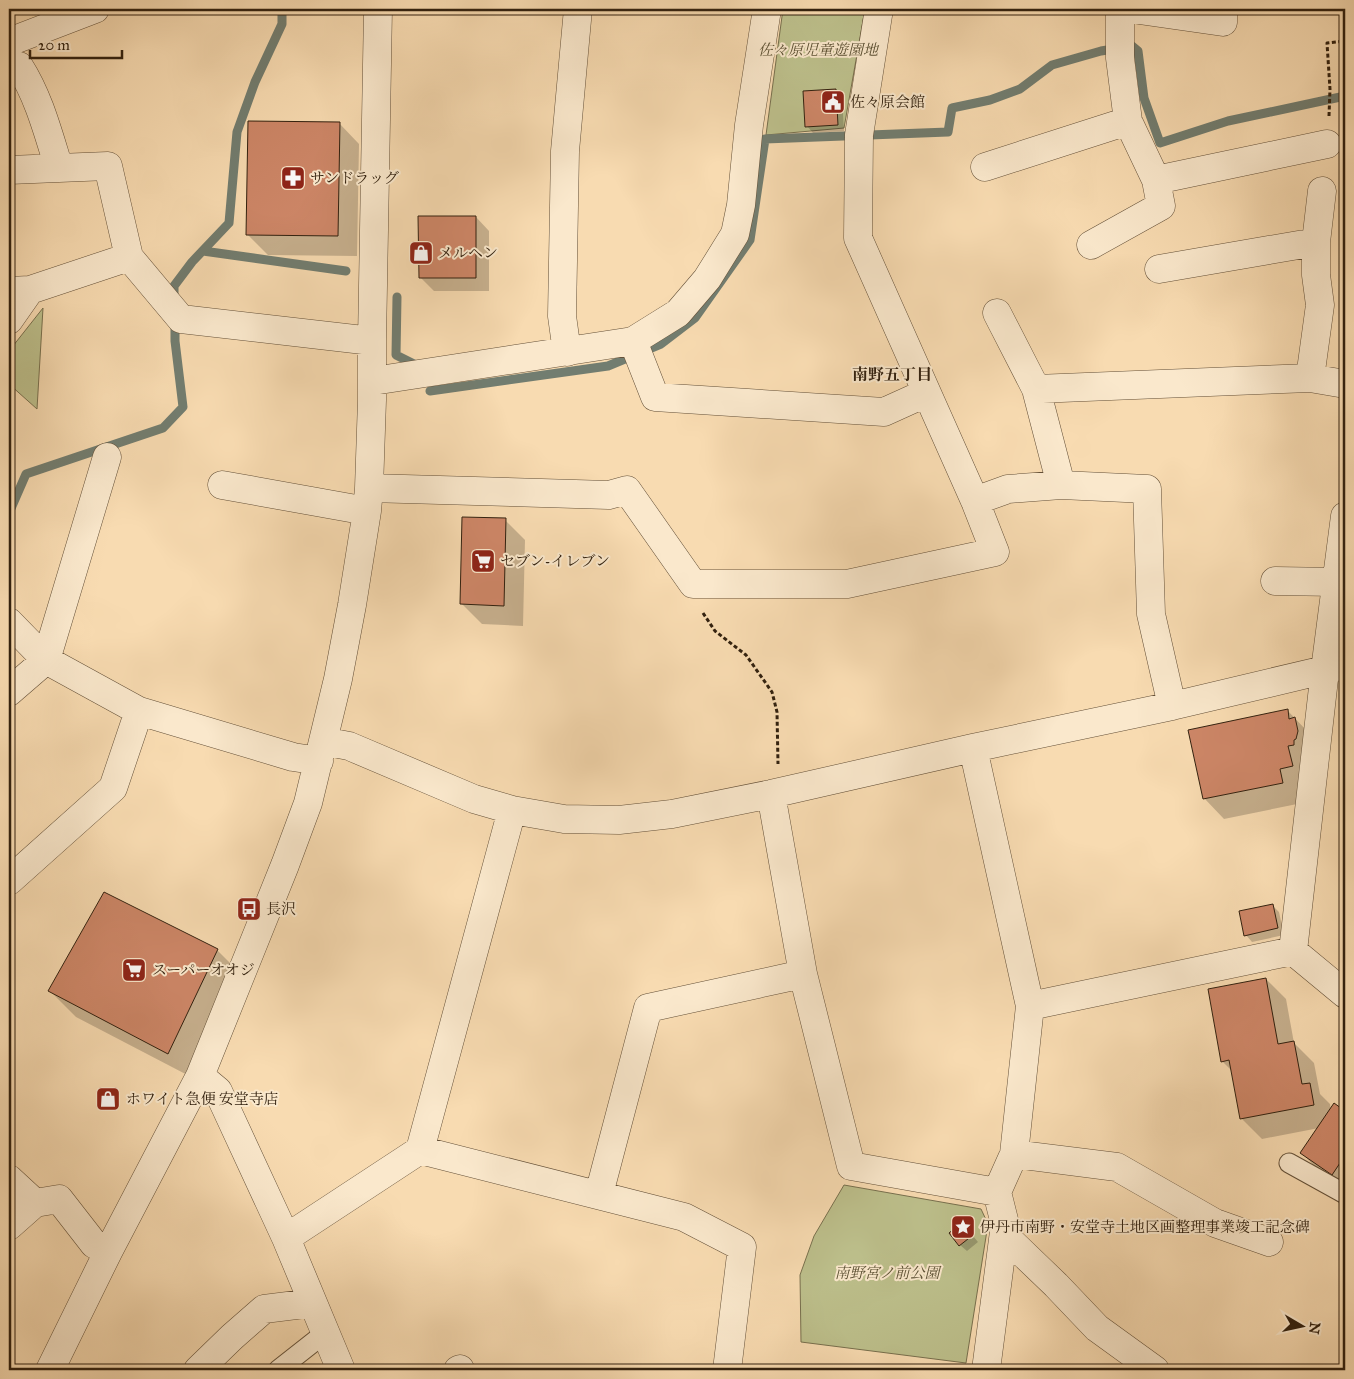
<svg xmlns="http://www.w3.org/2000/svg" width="1354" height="1379" viewBox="0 0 1354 1379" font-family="'IM FELL Great Primer','Noto Serif JP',serif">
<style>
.green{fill:#bdc08c;stroke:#78704e}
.shadow{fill:#0003}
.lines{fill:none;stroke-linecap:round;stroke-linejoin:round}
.stream{stroke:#727d70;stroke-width:9}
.building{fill:#cd8667;stroke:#32210f}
.lane-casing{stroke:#645038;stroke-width:21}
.street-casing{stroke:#645038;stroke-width:29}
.path{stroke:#32210f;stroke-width:3;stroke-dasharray:4 2.5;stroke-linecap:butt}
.lane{stroke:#fae8cc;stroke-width:19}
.street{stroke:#fae8cc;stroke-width:28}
.labels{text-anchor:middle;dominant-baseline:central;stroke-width:4;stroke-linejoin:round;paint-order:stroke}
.park-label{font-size:15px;font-style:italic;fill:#5c5134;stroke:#fae8cc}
.poi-label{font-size:15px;fill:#32210f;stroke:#fae8cc;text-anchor:start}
.neighbourhood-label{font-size:16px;font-weight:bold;fill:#32210f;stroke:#fae8cc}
</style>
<rect width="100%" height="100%" fill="#f8dbb1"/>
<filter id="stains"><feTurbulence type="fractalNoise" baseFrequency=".004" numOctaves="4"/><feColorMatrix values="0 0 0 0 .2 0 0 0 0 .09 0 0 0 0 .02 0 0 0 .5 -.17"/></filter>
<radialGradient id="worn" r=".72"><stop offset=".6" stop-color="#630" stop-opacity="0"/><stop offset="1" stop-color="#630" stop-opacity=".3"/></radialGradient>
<!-- green -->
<path class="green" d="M783,9H865L844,128L766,135Z
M43,308L37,409L9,384V351Z
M844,1185L981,1209L988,1224L966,1363L801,1342L800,1275L814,1236Z"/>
<!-- shadow -->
<path class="shadow" d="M836,90L842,97L844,131L813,133L807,126Z
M339,123L359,144L357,256L268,255L247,234Z
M476,217L489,231V291H434L420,277Z
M505,520L525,540L523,626L482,624L462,604Z
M1287,710L1307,731L1302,803L1224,819L1204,798Z
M1272,905L1279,912L1284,935L1252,942L1246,935Z
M217,950L244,977L195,1079L76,1017L50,991Z
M1266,979L1286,999L1294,1043L1314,1063L1320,1094L1330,1104L1331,1110L1334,1105L1345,1113V1187L1315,1167L1302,1153L1319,1128L1262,1139L1241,1118L1233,1072L1222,1061Z
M968,1230L978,1242L967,1251L960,1245Z"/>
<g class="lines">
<!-- stream -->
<path class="stream" d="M203,251L346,271
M397,297L396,355L414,364
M174,300V286L192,262L229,223L237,132L255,82L282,24V9
M430,391L608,366L661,344L695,318L750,240L765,139L948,132L952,108L990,100L1020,89L1052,65L1101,51L1132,46L1138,51L1144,98L1160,143L1228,121L1345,96
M9,513L26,474L163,428L183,407L175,341V318"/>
</g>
<!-- building -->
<path class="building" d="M836,89L838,125L805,127L803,91Z
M248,121L340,122L338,236L246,235Z
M418,216H476V278H419Z
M462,517L506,518L504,606L460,604Z
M1288,709L1289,719L1295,717L1298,731L1296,739L1294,740V745L1288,746L1293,766L1280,769L1283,783L1203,799L1188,730Z
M104,892L218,949L168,1054L48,991Z
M1273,904L1278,928L1244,936L1239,911Z
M1266,978L1278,1044L1294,1041L1302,1084L1310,1083L1314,1105L1240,1119L1229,1060L1221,1062L1208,989Z
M1334,1103L1345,1111V1157H1344L1332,1175L1300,1153Z
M962,1222L973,1235L959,1246L949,1233Z"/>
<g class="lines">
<defs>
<path id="lane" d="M1289,1163L1345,1194
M278,1370L325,1333"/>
<path id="street" d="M879,9L859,135L858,238L975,501
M1132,9L1223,22V9
M9,42L95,9
M9,65L19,66C39,97 48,133 59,168
M985,167L1128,121
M9,170L108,166L129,257
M1156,180L1327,144
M1091,245L1161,206L1156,180L1128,121L1120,58V9
M1159,269L1316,242
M9,291L30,290L129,257L181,319L372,341
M997,313L1036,389L1061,485
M9,320L30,290
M633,341L655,397L884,412L926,393
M567,352L562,316L565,151L578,9
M1310,378L1320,305L1316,275V242L1322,191
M373,381L633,341L678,313L707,279L735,234L741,205L749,125L767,9
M1036,389L1310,378L1345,384
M222,485L367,511
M369,488L609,495L627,490L693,584H847L995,552L975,501L1008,489L1061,485L1147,489L1151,614L1172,706
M1275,581L1337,582
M9,622L46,660L139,711L293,757L319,761
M9,692L46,660L107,457
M323,741L349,746L474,799L512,810L564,819L619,820L672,814L771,794L973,748L1172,706L1345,665
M973,748L1030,1006L1014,1154L997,1192L1005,1224L986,1370
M771,794L803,974
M9,881L113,788L139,711
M1293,951L1345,994
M1030,1006L1293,951L1325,670L1345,516
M200,1076L218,1091L286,1238L341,1370
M420,1150L684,1217L742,1247L727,1370
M1014,1154L1117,1167L1215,1223L1269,1242
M9,1179L35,1203
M599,1194L648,1008L803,974L851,1166L997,1192
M9,1226L35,1203L59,1199L94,1244L108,1252
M1004,1235L1056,1285L1097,1328L1155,1370
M286,1238L420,1150L512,810
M50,1370L108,1252L200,1076L285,865L308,803L338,679L352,605L367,511L369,488L372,400V341L378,9
M198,1370L232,1337L264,1309L312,1303
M458,1370L460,1369"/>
</defs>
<!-- lane casing -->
<use href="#lane" class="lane-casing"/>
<!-- street casing -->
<use href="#street" class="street-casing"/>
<!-- path -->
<path class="path" d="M1329,116L1330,89L1327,43L1345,41
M703,613L715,631L746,655L772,692L777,712L778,764
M1017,1366L1053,1370"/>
<!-- lane -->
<use href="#lane" class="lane"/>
<!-- street -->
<use href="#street" class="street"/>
</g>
<!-- icons -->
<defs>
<symbol id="civic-square" viewBox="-11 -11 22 22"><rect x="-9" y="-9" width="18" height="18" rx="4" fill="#8f2418" stroke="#fae8cc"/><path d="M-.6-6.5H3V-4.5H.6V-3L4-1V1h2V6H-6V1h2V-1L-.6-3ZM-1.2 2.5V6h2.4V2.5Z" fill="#fff"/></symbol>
<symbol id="pharmacy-square" viewBox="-11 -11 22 22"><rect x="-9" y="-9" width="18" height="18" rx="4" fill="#8f2418" stroke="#fae8cc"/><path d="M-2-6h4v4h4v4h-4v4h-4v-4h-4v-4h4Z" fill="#fff"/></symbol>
<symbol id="shop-square" viewBox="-11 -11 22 22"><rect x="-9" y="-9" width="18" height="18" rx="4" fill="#8f2418" stroke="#fae8cc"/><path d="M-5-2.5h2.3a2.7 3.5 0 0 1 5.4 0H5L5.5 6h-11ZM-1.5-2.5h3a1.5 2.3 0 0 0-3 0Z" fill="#fff"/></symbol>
<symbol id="supermarket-square" viewBox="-11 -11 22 22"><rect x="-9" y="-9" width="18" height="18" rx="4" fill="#8f2418" stroke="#fae8cc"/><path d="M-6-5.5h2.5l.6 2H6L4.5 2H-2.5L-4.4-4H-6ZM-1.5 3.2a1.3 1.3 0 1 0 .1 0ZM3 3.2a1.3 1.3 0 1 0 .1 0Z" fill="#fff"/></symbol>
<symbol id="bus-square" viewBox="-11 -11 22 22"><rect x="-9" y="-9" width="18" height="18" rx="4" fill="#8f2418" stroke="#fae8cc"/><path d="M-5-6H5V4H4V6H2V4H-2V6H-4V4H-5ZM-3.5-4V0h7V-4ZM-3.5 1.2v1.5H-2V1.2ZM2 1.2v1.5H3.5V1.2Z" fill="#fff"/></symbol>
<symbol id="sight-square" viewBox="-11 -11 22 22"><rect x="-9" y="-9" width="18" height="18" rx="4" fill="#8f2418" stroke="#fae8cc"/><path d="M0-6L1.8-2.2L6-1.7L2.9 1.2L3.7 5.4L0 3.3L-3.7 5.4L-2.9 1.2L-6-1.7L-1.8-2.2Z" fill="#fff"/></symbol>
</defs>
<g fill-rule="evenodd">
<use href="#civic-square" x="819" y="88" width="28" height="28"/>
<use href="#pharmacy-square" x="279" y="164" width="28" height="28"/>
<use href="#shop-square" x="407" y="239" width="28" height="28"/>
<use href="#supermarket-square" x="469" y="547" width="28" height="28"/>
<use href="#bus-square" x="235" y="895" width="28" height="28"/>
<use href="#supermarket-square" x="120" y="956" width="28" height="28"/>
<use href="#shop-square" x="94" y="1085" width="28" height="28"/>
<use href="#sight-square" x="949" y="1213" width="28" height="28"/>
</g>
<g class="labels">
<!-- park labels -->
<g class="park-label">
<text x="818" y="50">佐々原児童遊園地</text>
<text x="887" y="1273">南野宮ノ前公園</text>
</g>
<!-- poi labels -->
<g class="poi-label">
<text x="850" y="102">佐々原会館</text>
<text x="310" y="178">サンドラッグ</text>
<text x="438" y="253">メルヘン</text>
<text x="500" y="561">セブン-イレブン</text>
<text x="266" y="909">長沢</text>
<text x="152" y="970">スーパーオオジ</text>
<text x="126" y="1099">ホワイト急便 安堂寺店</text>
<text x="980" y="1227">伊丹市南野・安堂寺土地区画整理事業竣工記念碑</text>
</g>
<!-- neighbourhood labels -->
<g class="neighbourhood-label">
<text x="892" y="374">南野五丁目</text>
</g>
</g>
<!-- margin -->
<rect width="1354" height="1379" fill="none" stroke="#f8dbb1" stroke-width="30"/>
<rect x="10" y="10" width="1334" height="1359" fill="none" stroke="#32210f" stroke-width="2.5"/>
<rect x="15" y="15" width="1324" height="1349" fill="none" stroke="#32210f"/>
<!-- north arrow -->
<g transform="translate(1302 1326) rotate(99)" stroke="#fae8cc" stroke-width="4" paint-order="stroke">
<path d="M0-4L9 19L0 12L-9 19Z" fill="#32210f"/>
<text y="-8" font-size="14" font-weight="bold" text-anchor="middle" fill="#32210f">N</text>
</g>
<!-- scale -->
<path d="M30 50v8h92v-8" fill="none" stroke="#32210f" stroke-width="2.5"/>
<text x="38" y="50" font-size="15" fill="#32210f" stroke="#fae8cc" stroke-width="4" paint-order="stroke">20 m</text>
<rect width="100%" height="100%" filter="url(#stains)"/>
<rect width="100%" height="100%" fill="url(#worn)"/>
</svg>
